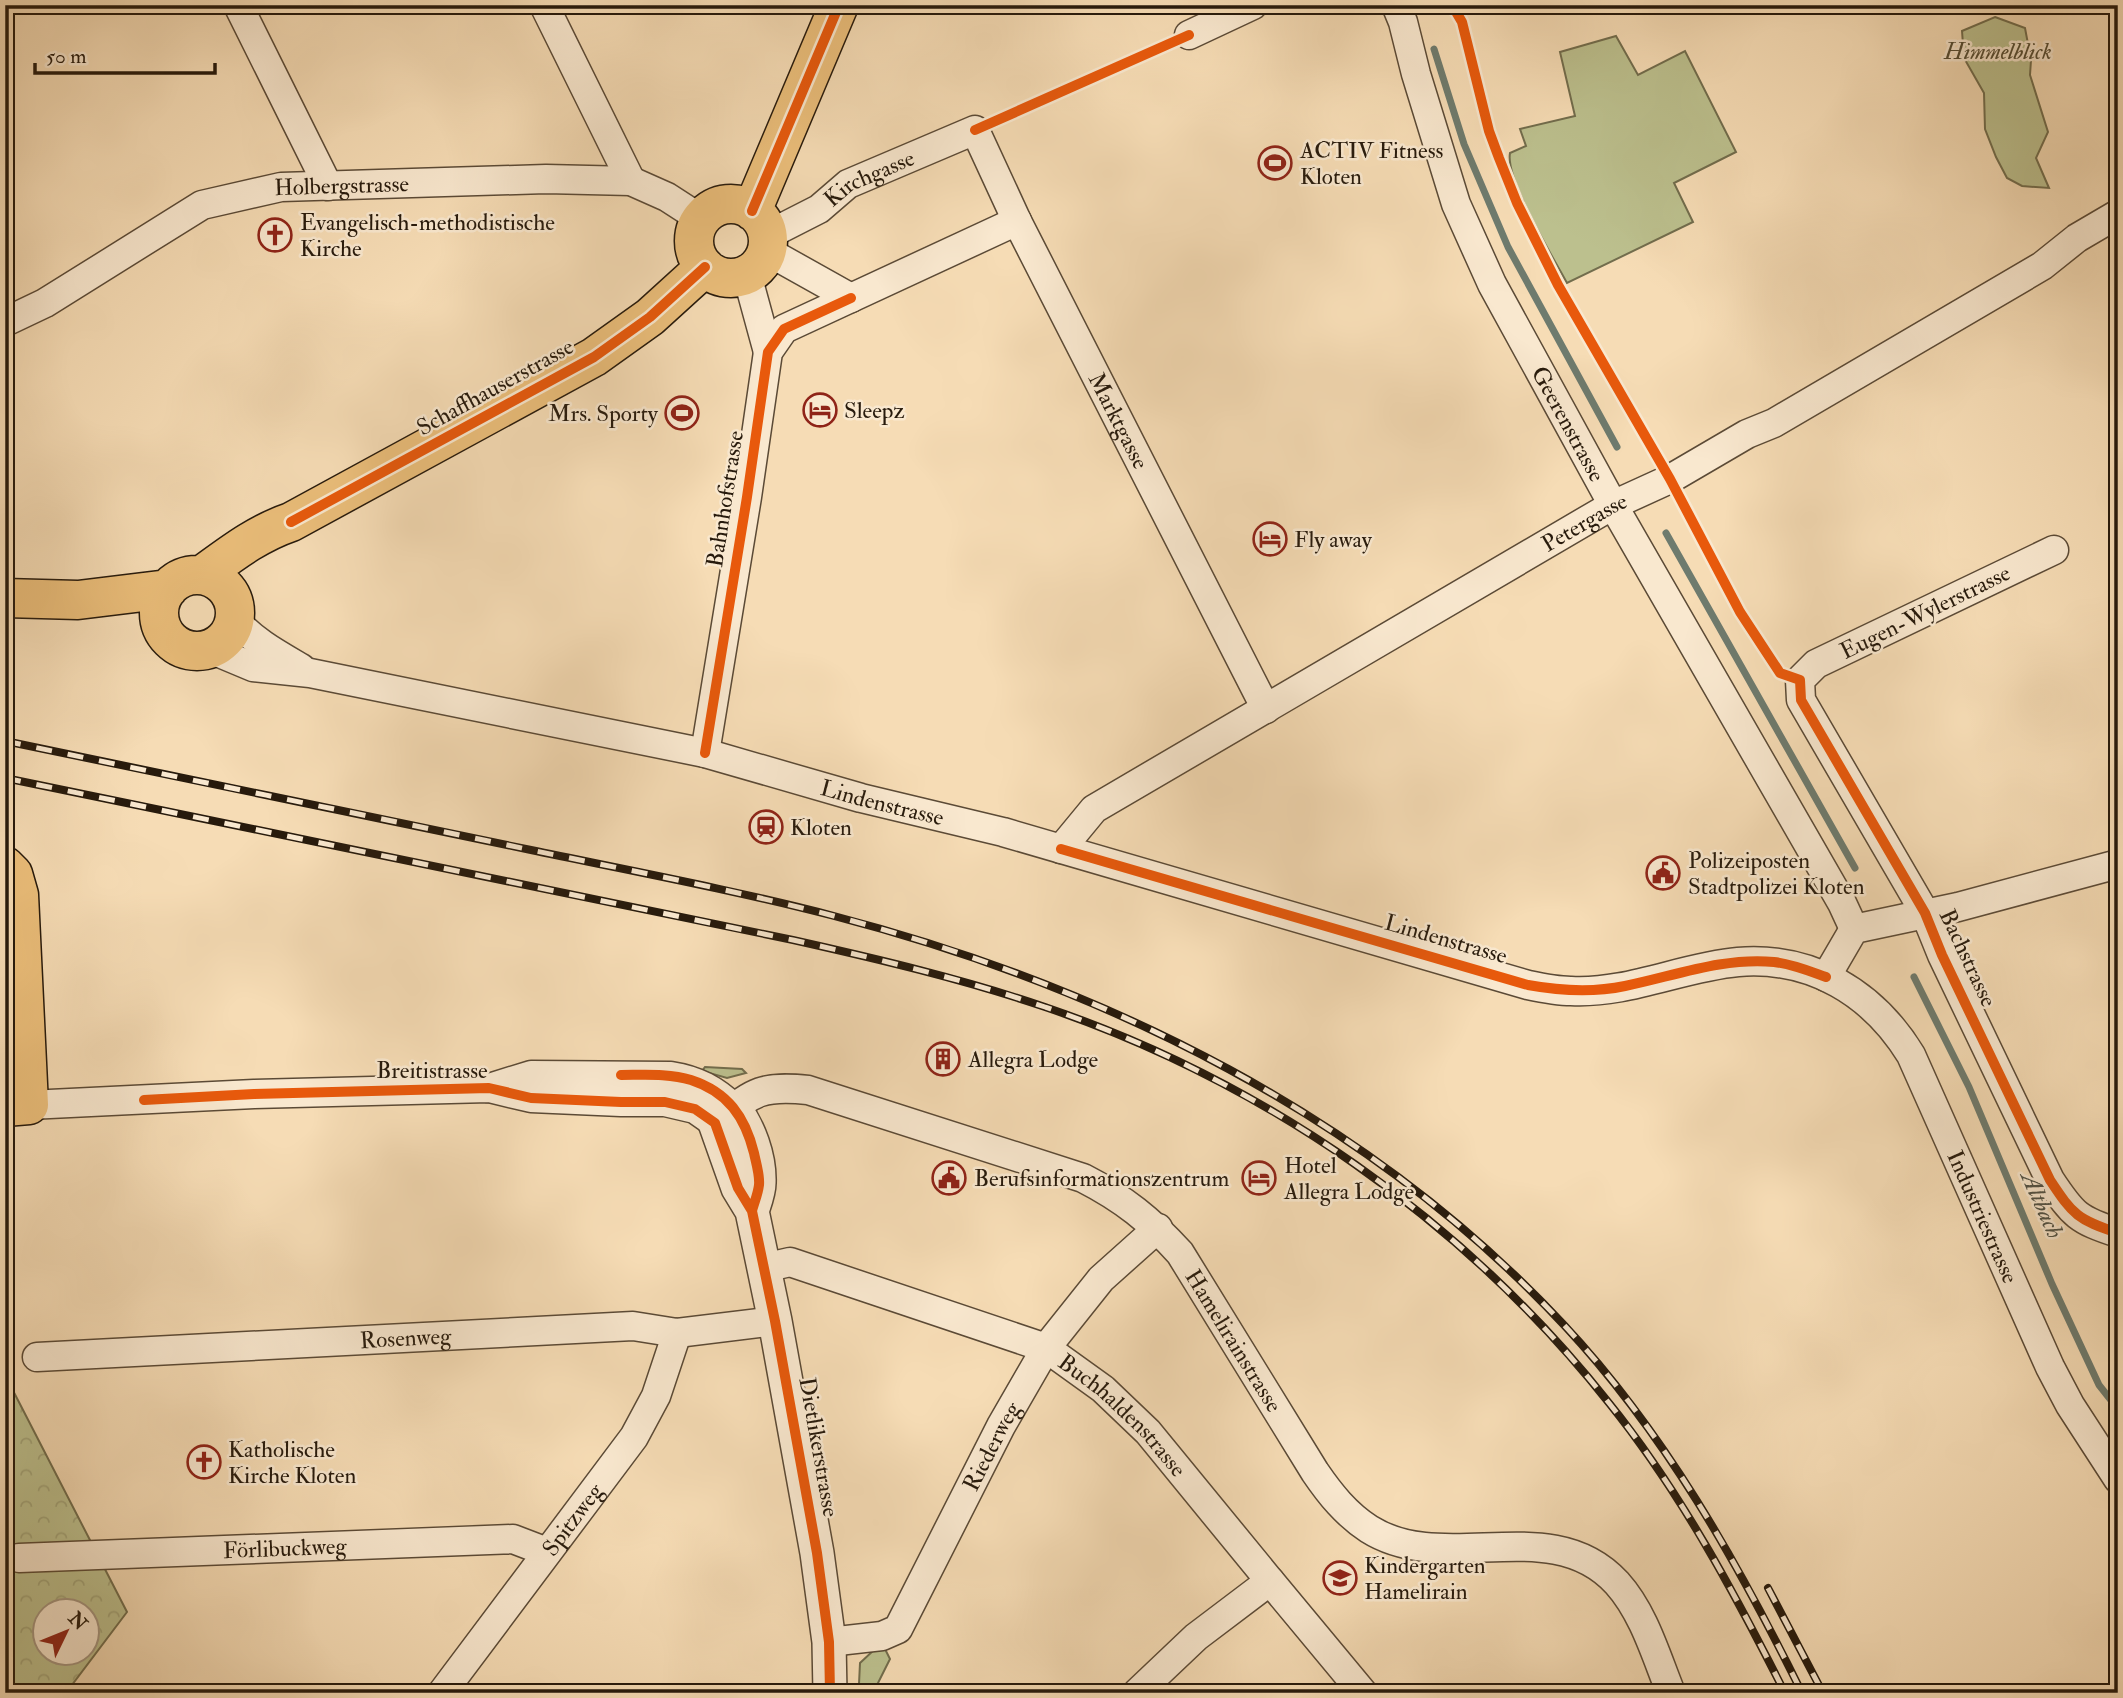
<svg xmlns="http://www.w3.org/2000/svg" width="2123" height="1698" viewBox="0 0 2123 1698" font-family="'IM FELL Double Pica',serif">
<style>
.green{fill:#bcc08e;stroke:#726d4d;stroke-width:2}
.forest{fill:url(#forest-crowns);stroke:#726d4d;stroke-width:2;fill-rule:evenodd}
.lines{fill:none;stroke-linecap:round;stroke-linejoin:round}
.stream{stroke:#6e7b6e;stroke-width:7}
.minor-casing{stroke:#5b4a36;stroke-width:31}
.tertiary-casing{stroke:#5b4a36;stroke-width:36}
.primary-casing{stroke:#271a0c;stroke-width:41}
.minor{stroke:#f9e8cf;stroke-width:28}
.tertiary{stroke:#f9e8cf;stroke-width:33}
.primary{stroke:#ebbe7a;stroke-width:38}
.rail-casing{stroke:#271a0c;stroke-width:8}
.rail{stroke:#f9e8cf;stroke-width:5;stroke-dasharray:16;stroke-linecap:butt}
.cycleway-casing{stroke:#f9e8cf;stroke-width:15}
.cycleway{stroke:#e8590c;stroke-width:10}
.labels{text-anchor:middle;dominant-baseline:central;stroke-width:5;stroke-linejoin:round;paint-order:stroke}
.park-label{font-size:23px;font-style:italic;fill:#544c33;stroke:#f9e8cf}
.poi-label{font-size:23px;fill:#271a0c;stroke:#f9e8cf;text-anchor:start}
.street-label{font-size:23px;fill:#271a0c;stroke:#f9e8cf}
.water-label{font-size:24px;font-style:italic;fill:#505245;stroke:#f9e8cf}
</style>
<defs>
<pattern id="forest-crowns" width="20" height="18" patternUnits="userSpaceOnUse" patternTransform="scale(1.75)"><rect width="20" height="18" fill="#bcc08e"/><path d="M2 6a3 3 0 1 1 6 0M12 15a3 3 0 1 1 6 0" fill="none" stroke="#a2a479"/></pattern>
</defs>
<rect width="100%" height="100%" fill="#f6dcb5"/>
<filter id="stains"><feTurbulence type="fractalNoise" baseFrequency=".00286" numOctaves="4"/><feColorMatrix values="0 0 0 0 .2 0 0 0 0 .09 0 0 0 0 .02 0 0 0 .5 -.17"/></filter>
<radialGradient id="worn" r=".72"><stop offset=".6" stop-color="#630" stop-opacity="0"/><stop offset="1" stop-color="#630" stop-opacity=".3"/></radialGradient>
<!-- green -->
<path class="green" d="M1995,17L2025,28L2031,60L2030,75L2048,132L2036,158L2049,188L2022,186L2007,178L1996,157L1985,129L1984,93L1964,58L1962,31Z
M1616,36L1638,75L1685,51L1736,152L1674,183L1693,222L1567,283C1553,257 1505,179 1510,153L1526,146L1520,129L1575,116L1560,52Z
M705,1067L742,1069L746,1073L727,1078L702,1071Z
M875,1649H885L890,1659L877,1685L865,1690L859,1684L860,1663Z"/>
<!-- forest -->
<path class="forest" d="M5,1375L127,1612L72,1685L70,1693H5ZM46,1610H88V1652H46Z"/>
<g class="lines">
<!-- stream -->
<path class="stream" d="M1434,49L1464,144L1508,247L1617,447
M1666,533L1855,868
M1914,977L1969,1087L2052,1284L2099,1385L2118,1409"/>
<defs>
<g id="minor">
<path d="M238,5L328,186"/>
<path d="M544,5L631,181"/>
<path id="s1" d="M1396,5L1403,22L1416,74L1456,204L1492,284L1613,505L1842,903L1854,929"/>
<path d="M1189,35L1253,5"/>
<path id="s2" d="M768,235L819,209L848,184L975,130L1017,221L1266,709"/>
<path d="M767,251L851,298"/>
<path d="M747,275L768,352"/>
<path id="s3" d="M5,322L45,303L202,205L281,187L546,179L631,181L667,197L701,219"/>
<path d="M2054,550L1816,664L1800,680L1801,700L1925,913L1942,955L2050,1180C2073,1215 2078,1220 2118,1233"/>
<path d="M235,620C253,641 277,654 301,668"/>
<path id="s4" d="M210,649L253,667L310,673L705,753L861,798L1003,832L1528,985C1542,988 1556,991 1571,991C1628,994 1682,967 1738,962C1812,956 1873,993 1911,1055L2050,1367L2070,1405L2118,1479"/>
<path d="M705,753L747,497L768,352L784,329L1017,221"/>
<path id="s5" d="M1061,849L1094,809L1613,505L1670,479L1747,434L1774,423L2042,266L2077,238L2118,214"/>
<path d="M1826,977L1854,929L1958,907L2118,864"/>
<path d="M489,1088L531,1075L671,1076C697,1080 715,1090 734,1108"/>
<path id="s6" d="M29,1105L254,1094L489,1088L531,1098L621,1102H665L695,1109L715,1123C753,1093 758,1085 808,1090L1083,1178C1124,1199 1150,1220 1180,1253L1315,1472C1330,1494 1346,1514 1369,1529C1445,1577 1551,1511 1617,1583C1644,1613 1656,1656 1671,1693"/>
<path id="s7" d="M764,1268L790,1262L1046,1348L1103,1389L1148,1432L1270,1581L1196,1637L1137,1693"/>
<path id="s8" d="M37,1357L633,1326L677,1333L775,1321"/>
<path id="s9" d="M19,1558L513,1539L547,1552"/>
<path d="M1270,1581L1363,1693"/>
<path id="s10" d="M829,1642L882,1636L898,1629L1001,1426L1046,1348L1101,1279L1158,1228"/>
<path id="s11" d="M442,1693L634,1437L656,1396L677,1333"/>
</g>
<path id="tertiary" d="M734,1108C749,1128 760,1157 759,1183C759,1192 755,1202 752,1211
M715,1123L738,1188L752,1211L775,1321L817,1553L829,1642L830,1693"/>
<path id="primary" d="M694 241a37 37 0 1 1 74 0a37 37 0 1 1-74 0Z
M752,211L839,5
M202,575C231,554 256,534 291,522L594,357L650,317L705,267
M159 613a38 38 0 1 1 76 0a38 38 0 1 1-76 0Z
M5,598L78,600L168,589
M5,866L13,874L19,895L29,1105L5,1107"/>
</defs>
<!-- minor casing -->
<use href="#minor" class="minor-casing"/>
<!-- tertiary casing -->
<use href="#tertiary" class="tertiary-casing"/>
<!-- primary casing -->
<use href="#primary" class="primary-casing"/>
<!-- minor -->
<use href="#minor" class="minor"/>
<!-- tertiary -->
<use href="#tertiary" class="tertiary"/>
<!-- primary -->
<use href="#primary" class="primary"/>
<defs>
<path id="rail" d="M5,741C180,778 356,813 531,850C632,871 734,890 834,916C1107,987 1370,1117 1564,1325C1664,1432 1737,1561 1802,1693
M5,778L793,940C878,959 963,979 1045,1007C1266,1082 1465,1221 1609,1403C1680,1491 1734,1592 1785,1693
M1768,1588L1823,1693"/>
</defs>
<!-- rail casing -->
<use href="#rail" class="rail-casing"/>
<!-- rail -->
<use href="#rail" class="rail"/>
<defs>
<path id="cycleway" d="M1452,5L1462,22L1489,131L1499,158L1517,203L1558,285L1670,479L1740,612L1780,673L1800,680L1801,700L1925,913L1942,955L2050,1180C2073,1215 2078,1220 2118,1233
M975,130L1189,35
M752,211L839,5
M291,522L594,357L650,317L705,267
M705,753L747,497L768,352L784,329L851,298
M1061,849L1528,985C1561,991 1592,993 1625,986C1674,976 1724,957 1774,962C1792,964 1809,971 1826,977
M621,1075C643,1075 669,1073 691,1080C728,1092 745,1117 754,1153C756,1163 760,1175 759,1185C758,1194 754,1203 752,1211
M144,1100L254,1094L489,1088L531,1098L621,1102H665L695,1109L715,1123L738,1188L752,1211L775,1321L817,1553L829,1642L830,1693"/>
</defs>
<!-- cycleway casing -->
<use href="#cycleway" class="cycleway-casing"/>
<!-- cycleway -->
<use href="#cycleway" class="cycleway"/>
</g>
<!-- icons -->
<defs>
<symbol id="stadium-ring" viewBox="-11 -11 22 22"><circle r="9.5" fill="#f9e8cf" stroke="#8f2418" stroke-width="1.5"/><path d="M0-5a6.5 5 0 1 0 0 10a6.5 5 0 1 0 0-10ZM-3.5-1.8h7v3.6h-7Z" fill="#8f2418"/></symbol>
<symbol id="church-ring" viewBox="-11 -11 22 22"><circle r="9.5" fill="#f9e8cf" stroke="#8f2418" stroke-width="1.5"/><path d="M-1.2-6h2.4v3.5h3.3v2.4h-3.3V6h-2.4V-.1h-3.3v-2.4h3.3Z" fill="#8f2418"/></symbol>
<symbol id="hotel-ring" viewBox="-11 -11 22 22"><circle r="9.5" fill="#f9e8cf" stroke="#8f2418" stroke-width="1.5"/><path d="M-6-4.5h1.5V1H6V5H4.5V3h-9V5H-6ZM-4 0a1.8 1.8 0 1 1 3.6 0ZM.5 0V-2.5h3Q6-2.5 6 0Z" fill="#8f2418"/></symbol>
<symbol id="station-ring" viewBox="-11 -11 22 22"><circle r="9.5" fill="#f9e8cf" stroke="#8f2418" stroke-width="1.5"/><path d="M-3-6H3Q5-6 5-4V2Q5 4 3 4L4.5 6H3L1.5 4h-3L-3 6H-4.5L-3 4Q-5 4-5 2V-4Q-5-6-3-6ZM-3.5-4v3h7v-3ZM-3.5 1v1.5H-2V1ZM2 1v1.5H3.5V1Z" fill="#8f2418"/></symbol>
<symbol id="civic-ring" viewBox="-11 -11 22 22"><circle r="9.5" fill="#f9e8cf" stroke="#8f2418" stroke-width="1.5"/><path d="M-.6-6.5H3V-4.5H.6V-3L4-1V1h2V6H-6V1h2V-1L-.6-3ZM-1.2 2.5V6h2.4V2.5Z" fill="#8f2418"/></symbol>
<symbol id="building-ring" viewBox="-11 -11 22 22"><circle r="9.5" fill="#f9e8cf" stroke="#8f2418" stroke-width="1.5"/><path d="M-4-6H4V6H1V3H-1V6H-4ZM-2.5-4.3h1.7v1.8h-1.7ZM.8-4.3h1.7v1.8H.8ZM-2.5-1h1.7V.8h-1.7ZM.8-1h1.7V.8H.8Z" fill="#8f2418"/></symbol>
<symbol id="school-ring" viewBox="-11 -11 22 22"><circle r="9.5" fill="#f9e8cf" stroke="#8f2418" stroke-width="1.5"/><path d="M0-5L7-2L0 1L-7-2ZM-4 1L0 2.5L4 1V4Q0 6-4 4Z" fill="#8f2418"/></symbol>
</defs>
<g fill-rule="evenodd">
<use href="#stadium-ring" x="1256" y="144" width="38" height="38"/>
<use href="#church-ring" x="256" y="216" width="38" height="38"/>
<use href="#hotel-ring" x="801" y="391" width="38" height="38"/>
<use href="#stadium-ring" x="663" y="394" width="38" height="38"/>
<use href="#hotel-ring" x="1251" y="520" width="38" height="38"/>
<use href="#station-ring" x="747" y="808" width="38" height="38"/>
<use href="#civic-ring" x="1644" y="854" width="38" height="38"/>
<use href="#building-ring" x="924" y="1040" width="38" height="38"/>
<use href="#civic-ring" x="930" y="1159" width="38" height="38"/>
<use href="#hotel-ring" x="1240" y="1159" width="38" height="38"/>
<use href="#church-ring" x="185" y="1443" width="38" height="38"/>
<use href="#school-ring" x="1321" y="1559" width="38" height="38"/>
</g>
<g class="labels">
<!-- park labels -->
<g class="park-label">
<text x="1998" y="51">Himmelblick</text>
</g>
<!-- poi labels -->
<g class="poi-label">
<text x="1300" y="150">ACTIV Fitness<tspan x="1300" dy="26">Kloten</tspan></text>
<text x="300" y="222">Evangelisch-methodistische<tspan x="300" dy="26">Kirche</tspan></text>
<text x="844" y="410">Sleepz</text>
<text x="658" y="413" text-anchor="end">Mrs. Sporty</text>
<text x="1294" y="539">Fly away</text>
<text x="790" y="827">Kloten</text>
<text x="1688" y="860">Polizeiposten<tspan x="1688" dy="26">Stadtpolizei Kloten</tspan></text>
<text x="968" y="1059">Allegra Lodge</text>
<text x="1284" y="1165">Hotel<tspan x="1284" dy="26">Allegra Lodge</tspan></text>
<text x="974" y="1178">Berufsinformationszentrum</text>
<text x="228" y="1449">Katholische<tspan x="228" dy="26">Kirche Kloten</tspan></text>
<text x="1364" y="1565">Kindergarten<tspan x="1364" dy="26">Hamelirain</tspan></text>
</g>
<!-- street labels -->
<g class="street-label">
<text stroke="none"><textPath href="#s2" startOffset="117">Kirchgasse</textPath></text>
<text stroke="none"><textPath href="#s3" startOffset="371">Holbergstrasse</textPath></text>
<text transform="translate(495 387) rotate(-29)">Schaffhauserstrasse</text>
<text stroke="none"><textPath href="#s2" startOffset="558">Marktgasse</textPath></text>
<text stroke="none"><textPath href="#s1" startOffset="455">Geerenstrasse</textPath></text>
<text transform="translate(725 499) rotate(-81)">Bahnhofstrasse</text>
<text stroke="none"><textPath href="#s5" startOffset="620">Petergasse</textPath></text>
<text transform="translate(1925 612) rotate(-26)">Eugen-Wylerstrasse</text>
<text stroke="none"><textPath href="#s4" startOffset="691">Lindenstrasse</textPath></text>
<text transform="translate(1446 939) rotate(16)">Lindenstrasse</text>
<text transform="translate(1968 958) rotate(65)">Bachstrasse</text>
<text x="432" y="1070">Breitistrasse</text>
<text stroke="none"><textPath href="#s4" startOffset="1960">Industriestrasse</textPath></text>
<text stroke="none"><textPath href="#s8" startOffset="369">Rosenweg</textPath></text>
<text stroke="none"><textPath href="#s6" startOffset="1311">Hamelirainstrasse</textPath></text>
<text stroke="none"><textPath href="#s7" startOffset="399">Buchhaldenstrasse</textPath></text>
<text stroke="none"><textPath href="#s10" startOffset="276">Riederweg</textPath></text>
<text transform="translate(819 1447) rotate(80)">Dietlikerstrasse</text>
<text stroke="none"><textPath href="#s11" startOffset="217">Spitzweg</textPath></text>
<text stroke="none"><textPath href="#s9" startOffset="266">Förlibuckweg</textPath></text>
</g>
<!-- water labels -->
<g class="water-label">
<text transform="translate(2042 1205) rotate(66)">Altbach</text>
</g>
</g>
<!-- margin -->
<rect width="2123" height="1698" fill="none" stroke="#f6dcb5" stroke-width="28"/>
<rect x="7" y="7" width="2109" height="1684" fill="none" stroke="#271a0c" stroke-width="3.5"/>
<rect x="14" y="14" width="2095" height="1670" fill="none" stroke="#271a0c" stroke-width="2"/>
<!-- north arrow -->
<g transform="translate(66 1632) rotate(47)"><circle r="33" fill="#f9e8cf" stroke="#a59681" stroke-width="2"/>
<path d="M0-5L12 26L0 18L-12 26Z" fill="#8f2418"/>
<text y="-10" font-size="19" font-weight="bold" text-anchor="middle" fill="#271a0c">N</text>
</g>
<!-- scale -->
<path d="M35 63v10h180v-10" fill="none" stroke="#271a0c" stroke-width="3.5"/>
<text x="46" y="63" font-size="21" fill="#271a0c" stroke="#f9e8cf" stroke-width="5" paint-order="stroke">50 m</text>
<rect width="100%" height="100%" filter="url(#stains)"/>
<rect width="100%" height="100%" fill="url(#worn)"/>
</svg>
